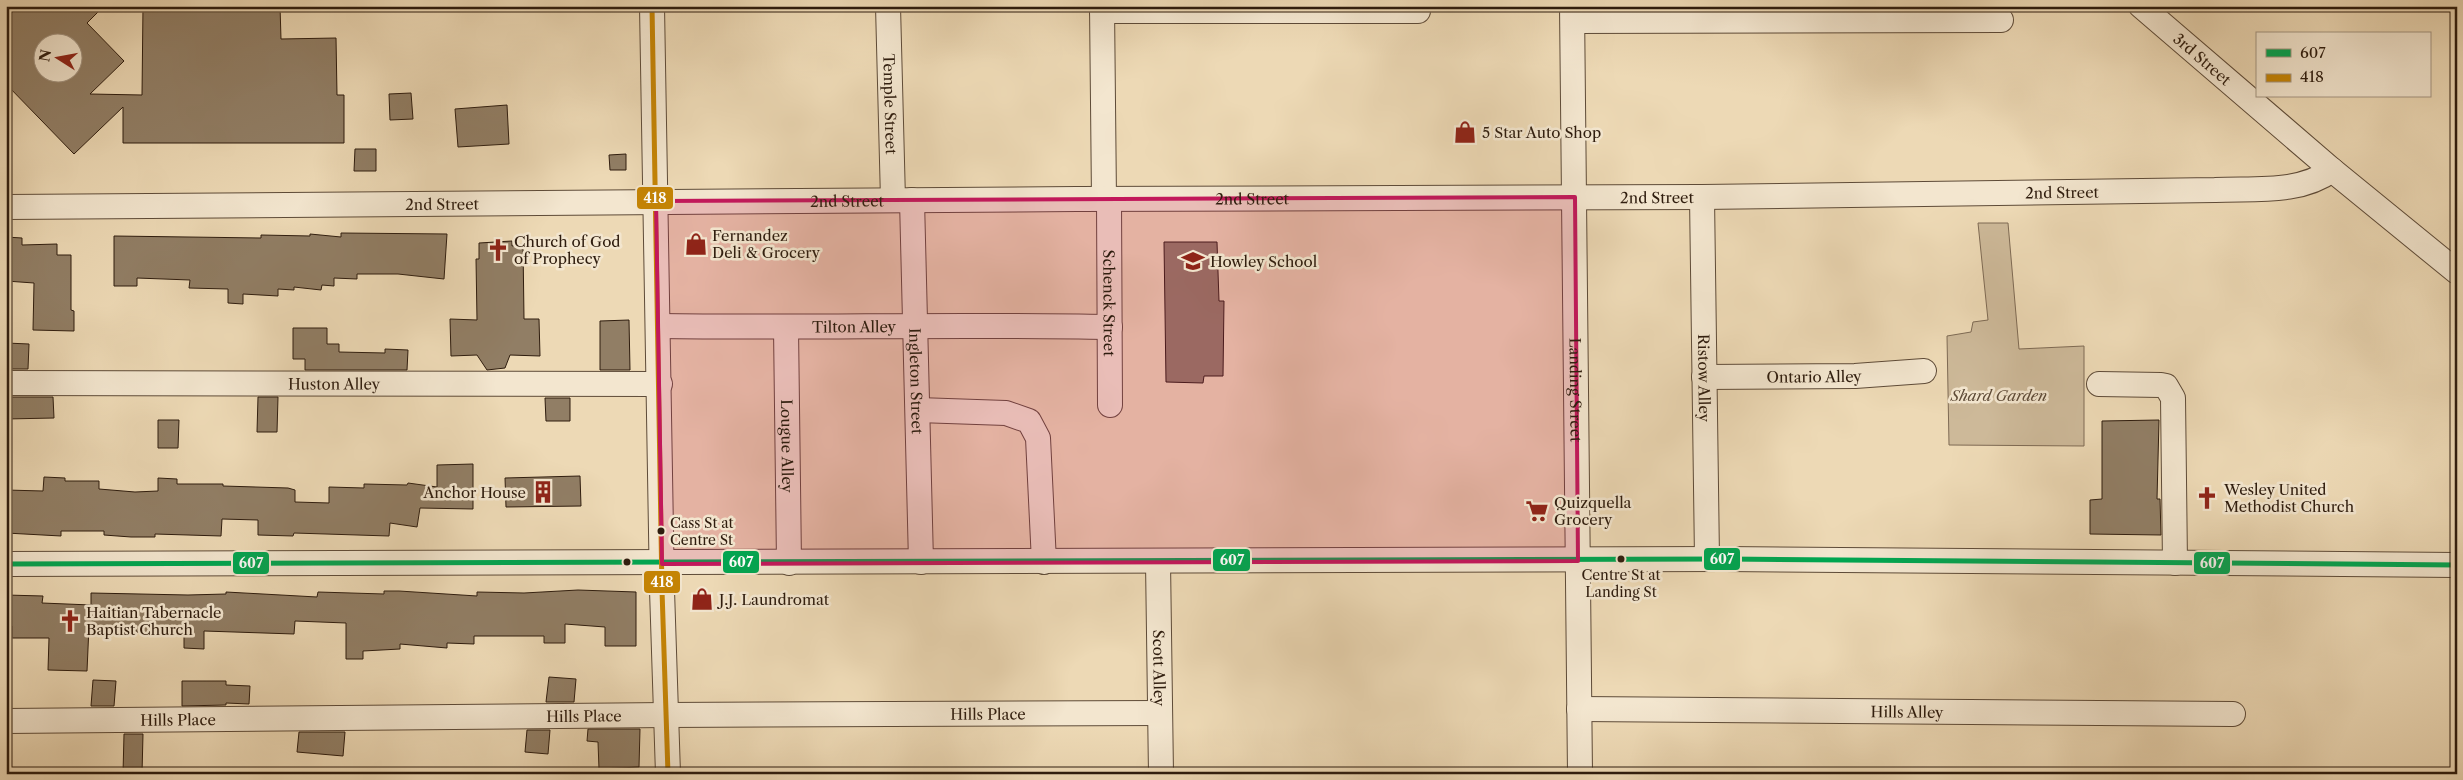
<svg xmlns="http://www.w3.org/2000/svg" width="2463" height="780" viewBox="0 0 2463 780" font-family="'Libre Caslon Text',serif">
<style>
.green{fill:#cdb999;stroke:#7e6a54}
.building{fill:#917e65;stroke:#2e1c0e;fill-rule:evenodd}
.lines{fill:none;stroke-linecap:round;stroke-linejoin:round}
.minor-casing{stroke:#5e4b38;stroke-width:26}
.minor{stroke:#f3e6cf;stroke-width:24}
.bus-1-casing{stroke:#f3e6cf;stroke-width:9}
.bus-2-casing{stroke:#f3e6cf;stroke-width:9}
.bus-1{stroke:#00a651;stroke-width:5}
.bus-2{stroke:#c58404;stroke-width:5}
.marked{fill:#c2185b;fill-opacity:0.2;stroke:#c2185b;stroke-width:4;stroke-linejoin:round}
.bus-dot{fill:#2e1c0e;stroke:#f3e6cf;stroke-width:2}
.labels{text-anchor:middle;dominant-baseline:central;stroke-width:5;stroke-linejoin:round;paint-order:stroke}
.bus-label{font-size:14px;fill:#2e1c0e;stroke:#f3e6cf;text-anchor:start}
.street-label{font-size:15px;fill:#2e1c0e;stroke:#f3e6cf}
.poi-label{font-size:15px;fill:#2e1c0e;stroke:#f3e6cf;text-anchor:start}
.park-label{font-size:15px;font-style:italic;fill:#5e4b38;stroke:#f3e6cf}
.line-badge{stroke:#f3e6cf;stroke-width:2}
.badge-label{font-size:14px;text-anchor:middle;font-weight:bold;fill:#fff}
</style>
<rect width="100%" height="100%" fill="#edd9b5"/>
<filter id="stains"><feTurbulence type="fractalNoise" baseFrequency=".004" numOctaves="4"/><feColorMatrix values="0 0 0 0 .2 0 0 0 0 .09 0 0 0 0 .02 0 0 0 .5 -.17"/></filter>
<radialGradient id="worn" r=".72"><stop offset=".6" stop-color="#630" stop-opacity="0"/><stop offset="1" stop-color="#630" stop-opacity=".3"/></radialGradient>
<!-- green -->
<path class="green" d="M1978,223H2008L2019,349L2084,346V446L1949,445L1947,336L1971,332L1973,322L1988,320Z"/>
<!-- building -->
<path class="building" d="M6,6H104L87,23L124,61L90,94L142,95L143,6H280L281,39L336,38L337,95H344V143H123V107L74,154L6,84ZM42,42H72V72H42Z
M411,93L413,119L390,120L389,94Z
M507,105L509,144L458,147L455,109Z
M355,149H376V171H354Z
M626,154V170H610L609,155Z
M341,233L447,234L444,279L398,274H357V279L334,278V286L322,285L321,290L294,287V290L278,289V296L243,294V304L228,303V289L189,288L190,280L137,278V286H114V236L261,238V235L310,236V234L341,237Z
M6,237L22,238V245L57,244V255H71V310L74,311V331L33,330L34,283L6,281Z
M512,241V246L523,244L524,319H539L540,356L510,355L505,368L487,370L477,355L451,356L450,319L477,320L476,259H479V243Z
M1164,242H1217L1219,301H1224L1223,376H1204L1203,383L1166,382Z
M629,320L630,370H600V321Z
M293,328H327V344H339V352L385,353V349L408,350L407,370H305V359H293Z
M6,343L29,344L28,369H6Z
M6,397H53L54,418L6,419Z
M258,397H278L277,432H257Z
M545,398H570V421H546Z
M158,420H179L178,448H158Z
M2159,420L2157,499H2160L2161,535L2090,534V500L2102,499V421Z
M473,464V509L420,508L417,527L390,523L389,536L294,533L293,536L258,535V520L222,519L221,536L155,534V537H131L104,535V531H61V536L6,533V490L43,491L44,477L65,478V481H99V489L135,492L158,491V478L177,479V484H223V486L288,488L295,490V502L329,503V487L364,488V484L407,485L408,483L437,487V465Z
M580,476L581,506L506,507L505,478Z
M578,590L636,592V646H605V627L565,624V643H544V636H474V644L447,643V648L400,644V649L363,651V659H346V623L295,621L294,634L204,631V649L184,648V634L136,632V628L89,626L87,671L48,670L49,638H12V626H6V595L43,596L42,603L91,605V593L188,595L226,594V592L317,597L318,592L384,594V591H399L477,596V592L524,593Z
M549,677L576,679L574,702H546Z
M93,680L116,681L114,706H91Z
M182,681H226V685L250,686L249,704L226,703V705L182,706Z
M588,729H640L639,767L599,769L598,742L587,741Z
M527,730H550L548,754L525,752Z
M299,732H345L343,756L297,752Z
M124,734H143L142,774H123Z"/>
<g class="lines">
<defs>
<g id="minor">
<path d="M652,6L662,590L668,774"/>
<path id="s1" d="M888,6L893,200"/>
<path d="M1102,6L1104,200"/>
<path id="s2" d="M1572,6L1580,774"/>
<path id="s3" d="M2141,6L2332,170L2457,272"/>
<path d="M1102,11H1418"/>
<path d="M1573,21L2001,20"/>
<path id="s4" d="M1702,197L1707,559"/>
<path id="s5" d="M1109,199L1110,405"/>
<path id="s6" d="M912,200L921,562"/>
<path id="s7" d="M6,207L1077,199L1702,197L2215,190C2254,188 2300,194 2332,170"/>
<path id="s8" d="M658,326C809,328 959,324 1110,327"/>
<path id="s9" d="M786,328L789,563"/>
<path id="s10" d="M1704,377L1855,376L1924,371"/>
<path id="s11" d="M6,383L660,384"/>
<path d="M2099,384L2161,385L2166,386L2173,398L2175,563"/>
<path d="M918,410L1006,413L1029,421L1038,438L1044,562"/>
<path id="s12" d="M1158,562L1161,774"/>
<path d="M6,564L1725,559L2457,565"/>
<path id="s13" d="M1579,709L2233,714"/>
<path id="s14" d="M6,721L666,715L1160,713"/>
</g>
</defs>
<!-- minor casing -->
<use href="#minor" class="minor-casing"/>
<!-- minor -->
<use href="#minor" class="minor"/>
<defs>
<path id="bus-1" d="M6,564L1725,559L2457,565"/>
<path id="bus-2" d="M652,6L662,590L668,774"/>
</defs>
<!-- bus-1 casing -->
<use href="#bus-1" class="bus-1-casing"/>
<!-- bus-2 casing -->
<use href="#bus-2" class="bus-2-casing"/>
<!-- bus-1 -->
<use href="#bus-1" class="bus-1"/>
<!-- bus-2 -->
<use href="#bus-2" class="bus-2"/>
</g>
<!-- marked area -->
<path class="marked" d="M1575,197L1578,561L662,564L656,201Z"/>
<!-- icons -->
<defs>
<symbol id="shop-bare" viewBox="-9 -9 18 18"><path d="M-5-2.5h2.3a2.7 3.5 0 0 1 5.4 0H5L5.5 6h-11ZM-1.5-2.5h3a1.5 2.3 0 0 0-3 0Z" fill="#8f2418" stroke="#f3e6cf" stroke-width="2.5" paint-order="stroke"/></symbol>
<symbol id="church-bare" viewBox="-9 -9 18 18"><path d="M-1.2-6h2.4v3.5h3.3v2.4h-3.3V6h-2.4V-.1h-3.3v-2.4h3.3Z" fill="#8f2418" stroke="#f3e6cf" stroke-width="2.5" paint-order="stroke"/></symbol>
<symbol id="school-bare" viewBox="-9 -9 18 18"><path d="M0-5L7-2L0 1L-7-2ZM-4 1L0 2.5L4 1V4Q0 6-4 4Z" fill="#8f2418" stroke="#f3e6cf" stroke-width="2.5" paint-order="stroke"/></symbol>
<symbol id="building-bare" viewBox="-9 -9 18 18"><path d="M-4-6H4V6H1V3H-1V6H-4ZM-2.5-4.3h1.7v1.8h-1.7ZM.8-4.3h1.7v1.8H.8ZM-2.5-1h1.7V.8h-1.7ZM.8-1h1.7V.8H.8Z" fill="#8f2418" stroke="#f3e6cf" stroke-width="2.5" paint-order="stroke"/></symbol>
<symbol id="supermarket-bare" viewBox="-9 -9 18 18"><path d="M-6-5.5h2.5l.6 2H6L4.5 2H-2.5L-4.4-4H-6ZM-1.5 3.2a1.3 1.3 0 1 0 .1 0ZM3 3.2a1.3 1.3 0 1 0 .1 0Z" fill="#8f2418" stroke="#f3e6cf" stroke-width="2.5" paint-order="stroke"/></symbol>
</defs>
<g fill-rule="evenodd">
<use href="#shop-bare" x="1449" y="116" width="32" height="32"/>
<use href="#shop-bare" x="680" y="228" width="32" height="32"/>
<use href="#church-bare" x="482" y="234" width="32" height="32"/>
<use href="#school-bare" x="1177" y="245" width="32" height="32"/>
<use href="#building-bare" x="527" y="476" width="32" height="32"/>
<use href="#church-bare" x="2191" y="482" width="32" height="32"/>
<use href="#supermarket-bare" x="1521" y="495" width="32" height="32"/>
<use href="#shop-bare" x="686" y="583" width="32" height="32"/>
<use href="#church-bare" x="54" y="605" width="32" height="32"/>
</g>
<!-- markers -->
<g class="bus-dot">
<circle cx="661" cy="531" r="4.5"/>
<circle cx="1621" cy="559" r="4.5"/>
<circle cx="627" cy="562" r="4.5"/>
</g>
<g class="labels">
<!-- bus labels -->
<g class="bus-label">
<text x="670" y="523">Cass St at<tspan x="670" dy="17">Centre St</tspan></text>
<text x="1621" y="575" text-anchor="middle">Centre St at<tspan x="1621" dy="17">Landing St</tspan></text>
</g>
<!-- street labels -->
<g class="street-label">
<text stroke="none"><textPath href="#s3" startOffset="81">3rd Street</textPath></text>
<text stroke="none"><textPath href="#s1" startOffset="98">Temple Street</textPath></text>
<text stroke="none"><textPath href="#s7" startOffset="2056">2nd Street</textPath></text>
<text stroke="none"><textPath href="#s7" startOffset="1651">2nd Street</textPath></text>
<text stroke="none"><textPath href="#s7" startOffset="1246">2nd Street</textPath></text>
<text stroke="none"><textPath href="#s7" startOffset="841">2nd Street</textPath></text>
<text stroke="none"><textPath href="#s7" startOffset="436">2nd Street</textPath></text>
<text stroke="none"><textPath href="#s5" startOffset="104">Schenck Street</textPath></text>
<text stroke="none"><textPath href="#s8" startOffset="196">Tilton Alley</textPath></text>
<text stroke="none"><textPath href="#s10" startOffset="110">Ontario Alley</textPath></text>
<text stroke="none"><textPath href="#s4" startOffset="181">Ristow Alley</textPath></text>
<text stroke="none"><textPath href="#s6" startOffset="181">Ingleton Street</textPath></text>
<text stroke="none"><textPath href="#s11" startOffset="328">Huston Alley</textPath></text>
<text stroke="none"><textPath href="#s2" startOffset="384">Landing Street</textPath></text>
<text stroke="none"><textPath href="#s9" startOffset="118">Lougue Alley</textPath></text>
<text stroke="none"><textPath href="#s12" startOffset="106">Scott Alley</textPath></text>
<text stroke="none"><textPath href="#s13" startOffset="328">Hills Alley</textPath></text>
<text stroke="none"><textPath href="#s14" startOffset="982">Hills Place</textPath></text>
<text stroke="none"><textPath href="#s14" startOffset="578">Hills Place</textPath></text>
<text stroke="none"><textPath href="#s14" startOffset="172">Hills Place</textPath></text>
</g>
<!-- poi labels -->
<g class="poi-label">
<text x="1482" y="132">5 Star Auto Shop</text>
<text x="712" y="235">Fernandez<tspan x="712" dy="17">Deli &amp; Grocery</tspan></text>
<text x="514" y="241">Church of God<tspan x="514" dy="17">of Prophecy</tspan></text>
<text x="1210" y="261">Howley School</text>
<text x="2224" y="489">Wesley United<tspan x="2224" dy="17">Methodist Church</tspan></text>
<text x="526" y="492" text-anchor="end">Anchor House</text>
<text x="1554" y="502">Quizquella<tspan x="1554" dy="17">Grocery</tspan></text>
<text x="719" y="599">J.J. Laundromat</text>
<text x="86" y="612">Haitian Tabernacle<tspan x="86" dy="17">Baptist Church</tspan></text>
</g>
<!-- park labels -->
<g class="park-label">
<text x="1999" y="395">Shard Garden</text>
</g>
</g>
<g class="line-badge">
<rect x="636" y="186" width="38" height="24" rx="5" fill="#c58404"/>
<rect x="1703" y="547" width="38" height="24" rx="5" fill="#00a651"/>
<rect x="1212" y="548" width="39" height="24" rx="5" fill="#00a651"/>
<rect x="722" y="550" width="38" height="24" rx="5" fill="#00a651"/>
<rect x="2193" y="551" width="38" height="24" rx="5" fill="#00a651"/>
<rect x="232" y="551" width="38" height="24" rx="5" fill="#00a651"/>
<rect x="643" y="570" width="38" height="24" rx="5" fill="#c58404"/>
</g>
<g class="badge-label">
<text x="655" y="203">418</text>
<text x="1722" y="564">607</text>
<text x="1232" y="565">607</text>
<text x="741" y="567">607</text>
<text x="2212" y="568">607</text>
<text x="251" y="568">607</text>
<text x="662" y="587">418</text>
</g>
<!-- margin -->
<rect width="2463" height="780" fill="none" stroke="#edd9b5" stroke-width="25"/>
<rect x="8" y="8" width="2448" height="765" fill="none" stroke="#2e1c0e" stroke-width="2.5"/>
<rect x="12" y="12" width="2438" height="755" fill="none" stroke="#2e1c0e"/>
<!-- legend -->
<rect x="2256" y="32" width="175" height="65" fill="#f3e6cf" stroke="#a49582"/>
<rect x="2266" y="49" width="25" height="8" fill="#00a651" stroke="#a49582"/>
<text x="2300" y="58" font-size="15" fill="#2e1c0e">607</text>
<rect x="2266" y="74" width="25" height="8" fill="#c58404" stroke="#a49582"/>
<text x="2300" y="82" font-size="15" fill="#2e1c0e">418</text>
<!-- north arrow -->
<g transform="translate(58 58) rotate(281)"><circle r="24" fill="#f3e6cf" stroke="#a49582"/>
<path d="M0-4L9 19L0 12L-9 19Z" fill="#8f2418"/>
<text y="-8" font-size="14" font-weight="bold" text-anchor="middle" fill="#2e1c0e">N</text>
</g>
<rect width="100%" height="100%" filter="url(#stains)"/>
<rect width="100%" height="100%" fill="url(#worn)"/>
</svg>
